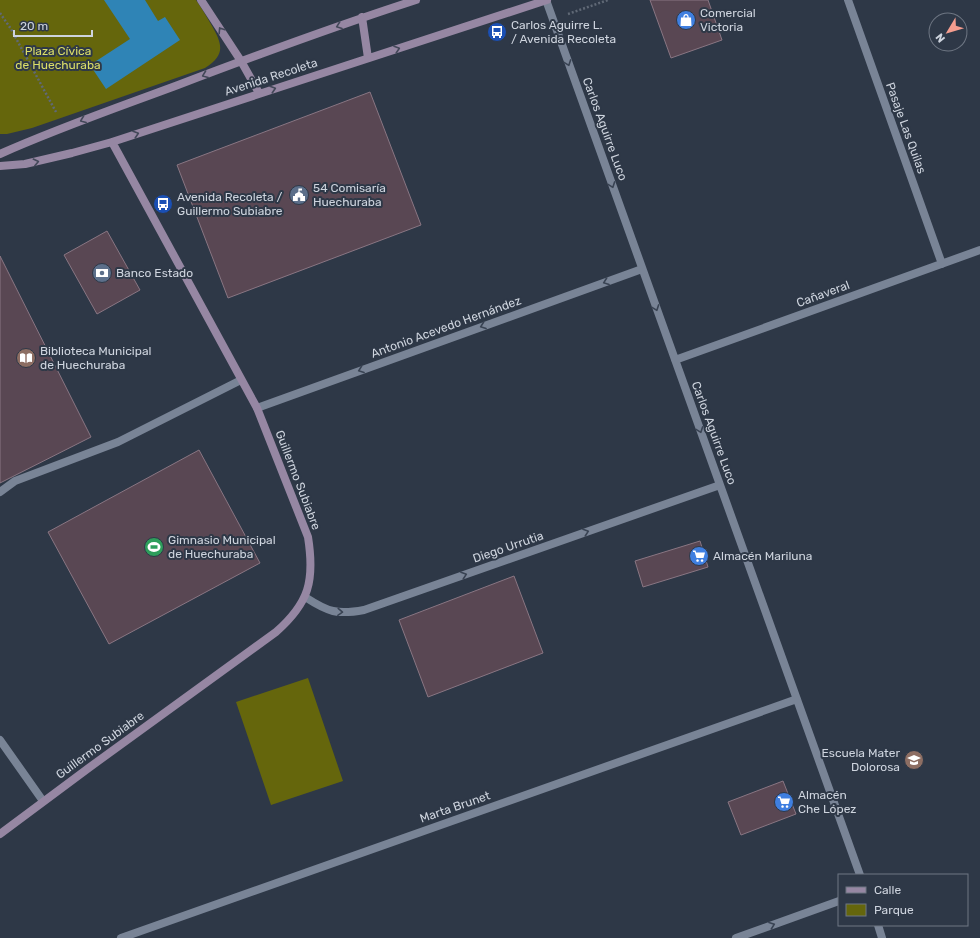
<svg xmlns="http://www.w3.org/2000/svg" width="980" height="938" viewBox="0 0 980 938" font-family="Rubik,sans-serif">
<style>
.green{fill:#65660c}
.water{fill:#2f84b6}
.building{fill:#594753;stroke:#897683}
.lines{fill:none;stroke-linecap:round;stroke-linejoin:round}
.path{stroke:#606976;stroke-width:2.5;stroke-dasharray:2 2;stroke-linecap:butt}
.lane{stroke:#798496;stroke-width:8}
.street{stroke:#798496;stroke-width:8}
.secondary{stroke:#9687a3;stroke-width:8}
.oneway{stroke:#434859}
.oneway2{stroke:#394353}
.labels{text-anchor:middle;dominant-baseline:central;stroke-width:4;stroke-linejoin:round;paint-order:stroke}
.poi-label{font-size:12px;fill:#ced4de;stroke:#2e3847;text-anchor:start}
.park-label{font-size:12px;fill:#dbde68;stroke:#2e3847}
.street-label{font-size:12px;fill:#ced4de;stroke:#2e3847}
</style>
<rect width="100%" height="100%" fill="#2e3847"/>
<!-- green -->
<path class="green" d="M0,0H196C202,9 207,17 212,26C223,45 225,55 205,68L32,128L7,134H0Z
M308,678L343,781L271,805L236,702Z"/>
<!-- water -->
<path class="water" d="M104,0H145L158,21L165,17L180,40L106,89L90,65L130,39Z"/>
<!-- building -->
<path class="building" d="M650,0H708L722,40L671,58Z
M370,92L421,225L228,298L177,165Z
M107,231L140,290L97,314L64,255Z
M0,256L91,437L0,483Z
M199,450L260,563L109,644L48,532Z
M700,541L708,567L643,587L635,561Z
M514,576L543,653L428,697L399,620Z
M783,781L796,814L741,835L728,802Z"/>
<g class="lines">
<!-- path -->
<path class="path" d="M0,13L11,29L56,112
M568,14L608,0"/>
<!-- lane -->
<path class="lane" d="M0,492L15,481L118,442L241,380"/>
<!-- street -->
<path class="street" d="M546,0L860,875
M848,0L942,264
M675,360L980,250
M257,408L642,269
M305,597C328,612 337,615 364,610L720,485
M0,740L43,801
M878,925L882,938
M121,938L797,699
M736,938L839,901"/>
<!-- secondary -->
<path class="secondary" d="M201,0L241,61L259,93
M362,17L368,58
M0,154C58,128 119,107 178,85C257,55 336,26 416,0
M0,166L25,164L72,153L112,142L547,0
M0,834L90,767L276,632C309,603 315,581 308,537L257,408L112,142"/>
</g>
<!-- one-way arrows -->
<defs><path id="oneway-chevron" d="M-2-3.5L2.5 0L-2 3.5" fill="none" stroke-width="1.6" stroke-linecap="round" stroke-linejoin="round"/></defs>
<g class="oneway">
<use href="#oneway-chevron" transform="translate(339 26) rotate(160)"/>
<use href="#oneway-chevron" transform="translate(221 30) rotate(-123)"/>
<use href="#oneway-chevron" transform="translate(397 49) rotate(-18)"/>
<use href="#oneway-chevron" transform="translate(205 75) rotate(159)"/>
<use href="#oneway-chevron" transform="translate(273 89) rotate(-18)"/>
<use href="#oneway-chevron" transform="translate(83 120) rotate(159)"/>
<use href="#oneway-chevron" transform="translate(136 134) rotate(-18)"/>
<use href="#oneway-chevron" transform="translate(36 162) rotate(-13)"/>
</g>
<g class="oneway2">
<use href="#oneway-chevron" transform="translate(568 63) rotate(70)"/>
<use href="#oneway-chevron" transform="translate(612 185) rotate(70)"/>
<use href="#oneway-chevron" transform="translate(606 282) rotate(160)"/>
<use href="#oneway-chevron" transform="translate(656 308) rotate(70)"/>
<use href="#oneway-chevron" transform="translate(483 326) rotate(160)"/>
<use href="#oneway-chevron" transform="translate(361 370) rotate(160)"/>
<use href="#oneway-chevron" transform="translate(700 430) rotate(70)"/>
<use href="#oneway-chevron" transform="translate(586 532) rotate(-19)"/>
<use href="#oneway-chevron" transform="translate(464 575) rotate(-19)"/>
<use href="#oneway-chevron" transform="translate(340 612) rotate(3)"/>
<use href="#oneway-chevron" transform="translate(772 925) rotate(-20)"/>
</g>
<!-- icons -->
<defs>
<symbol id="shop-disc" viewBox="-11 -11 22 22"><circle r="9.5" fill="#3f7fe0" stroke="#2e3847"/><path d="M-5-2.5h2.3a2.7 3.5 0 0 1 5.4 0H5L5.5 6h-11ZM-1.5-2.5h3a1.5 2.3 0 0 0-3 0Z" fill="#fff"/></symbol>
<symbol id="bus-disc" viewBox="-11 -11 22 22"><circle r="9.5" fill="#1a4fb4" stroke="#2e3847"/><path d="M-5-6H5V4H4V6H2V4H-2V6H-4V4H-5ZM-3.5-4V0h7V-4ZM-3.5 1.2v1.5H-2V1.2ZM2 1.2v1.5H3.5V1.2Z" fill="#fff"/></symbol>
<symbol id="civic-disc" viewBox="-11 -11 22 22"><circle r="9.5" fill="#5c6f8a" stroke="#2e3847"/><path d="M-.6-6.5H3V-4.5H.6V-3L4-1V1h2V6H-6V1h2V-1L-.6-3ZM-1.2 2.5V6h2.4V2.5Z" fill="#fff"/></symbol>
<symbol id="bank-disc" viewBox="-11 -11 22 22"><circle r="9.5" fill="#5c6f8a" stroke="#2e3847"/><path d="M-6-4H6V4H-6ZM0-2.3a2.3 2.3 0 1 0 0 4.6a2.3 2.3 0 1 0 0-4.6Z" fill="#fff"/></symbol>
<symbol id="library-disc" viewBox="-11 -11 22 22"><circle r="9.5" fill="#8d6e63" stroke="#2e3847"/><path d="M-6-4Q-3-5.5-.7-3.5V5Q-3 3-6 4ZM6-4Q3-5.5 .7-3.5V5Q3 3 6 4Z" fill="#fff"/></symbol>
<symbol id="stadium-disc" viewBox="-11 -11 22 22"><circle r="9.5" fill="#2e9e5b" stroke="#2e3847"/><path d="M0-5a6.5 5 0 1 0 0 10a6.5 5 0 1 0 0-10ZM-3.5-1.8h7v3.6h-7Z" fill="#fff"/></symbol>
<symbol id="supermarket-disc" viewBox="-11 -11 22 22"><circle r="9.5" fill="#3f7fe0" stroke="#2e3847"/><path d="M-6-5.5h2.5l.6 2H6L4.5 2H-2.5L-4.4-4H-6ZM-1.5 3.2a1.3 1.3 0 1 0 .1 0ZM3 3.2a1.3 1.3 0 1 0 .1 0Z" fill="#fff"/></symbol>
<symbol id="school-disc" viewBox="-11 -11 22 22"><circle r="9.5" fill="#8d6e63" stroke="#2e3847"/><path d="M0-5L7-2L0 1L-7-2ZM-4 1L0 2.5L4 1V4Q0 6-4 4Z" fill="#fff"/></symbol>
</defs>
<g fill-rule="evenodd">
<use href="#shop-disc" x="675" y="9" width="22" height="22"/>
<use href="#bus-disc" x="486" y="21" width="22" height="22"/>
<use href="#civic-disc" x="288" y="184" width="22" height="22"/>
<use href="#bus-disc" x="152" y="193" width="22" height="22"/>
<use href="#bank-disc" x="91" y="262" width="22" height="22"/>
<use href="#library-disc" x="15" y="347" width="22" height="22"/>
<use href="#stadium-disc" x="143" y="536" width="22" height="22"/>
<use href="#supermarket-disc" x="688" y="545" width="22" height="22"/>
<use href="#school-disc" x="903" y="749" width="22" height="22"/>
<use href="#supermarket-disc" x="773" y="791" width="22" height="22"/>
</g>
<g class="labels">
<!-- poi labels -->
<g class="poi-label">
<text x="700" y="13">Comercial<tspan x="700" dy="14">Victoria</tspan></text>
<text x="511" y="25">Carlos Aguirre L.<tspan x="511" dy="14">/ Avenida Recoleta</tspan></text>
<text x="313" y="188">54 Comisaría<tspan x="313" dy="14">Huechuraba</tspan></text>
<text x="177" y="197">Avenida Recoleta /<tspan x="177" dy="14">Guillermo Subiabre</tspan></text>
<text x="116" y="273">Banco Estado</text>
<text x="40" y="351">Biblioteca Municipal<tspan x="40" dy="14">de Huechuraba</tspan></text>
<text x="168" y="540">Gimnasio Municipal<tspan x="168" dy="14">de Huechuraba</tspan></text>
<text x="713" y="556">Almacén Mariluna</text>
<text x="900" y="753" text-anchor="end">Escuela Mater<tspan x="900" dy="14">Dolorosa</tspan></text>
<text x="798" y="795">Almacén<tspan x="798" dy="14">Che López</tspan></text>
</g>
<!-- park labels -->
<g class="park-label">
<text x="58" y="51">Plaza Cívica<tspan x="58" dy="14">de Huechuraba</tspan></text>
</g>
<!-- street labels -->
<g class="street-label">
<text transform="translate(271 77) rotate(-18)">Avenida Recoleta</text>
<text transform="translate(906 128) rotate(70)">Pasaje Las Quilas</text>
<text transform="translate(605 129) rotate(70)">Carlos Aguirre Luco</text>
<text transform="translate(823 294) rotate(-20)">Cañaveral</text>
<text transform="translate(446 327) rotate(-20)">Antonio Acevedo Hernández</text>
<text transform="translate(714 433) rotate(70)">Carlos Aguirre Luco</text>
<text transform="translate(298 480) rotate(69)">Guillermo Subiabre</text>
<text transform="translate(508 547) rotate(-19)">Diego Urrutia</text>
<text transform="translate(100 745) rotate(-36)">Guillermo Subiabre</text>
<text transform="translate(455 807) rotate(-19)">Marta Brunet</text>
</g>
</g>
<!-- legend -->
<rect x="838" y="874" width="130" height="52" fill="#2e3847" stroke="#6e7683"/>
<rect x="846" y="887" width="20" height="6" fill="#9687a3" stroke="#6e7683"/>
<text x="874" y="894" font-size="12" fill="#ced4de">Calle</text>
<rect x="846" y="904" width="20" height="12" fill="#65660c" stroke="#6e7683"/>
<text x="874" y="914" font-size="12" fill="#ced4de">Parque</text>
<!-- north arrow -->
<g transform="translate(948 32) rotate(232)"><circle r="19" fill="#2e3847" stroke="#6e7683"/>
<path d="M0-3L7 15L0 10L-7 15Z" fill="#f59d8f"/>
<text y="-6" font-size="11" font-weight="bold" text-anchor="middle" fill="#ced4de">N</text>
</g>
<!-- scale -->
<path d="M14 30v6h78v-6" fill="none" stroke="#ced4de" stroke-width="2"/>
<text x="20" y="30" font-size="12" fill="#ced4de" stroke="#2e3847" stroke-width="3" paint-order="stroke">20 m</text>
</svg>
